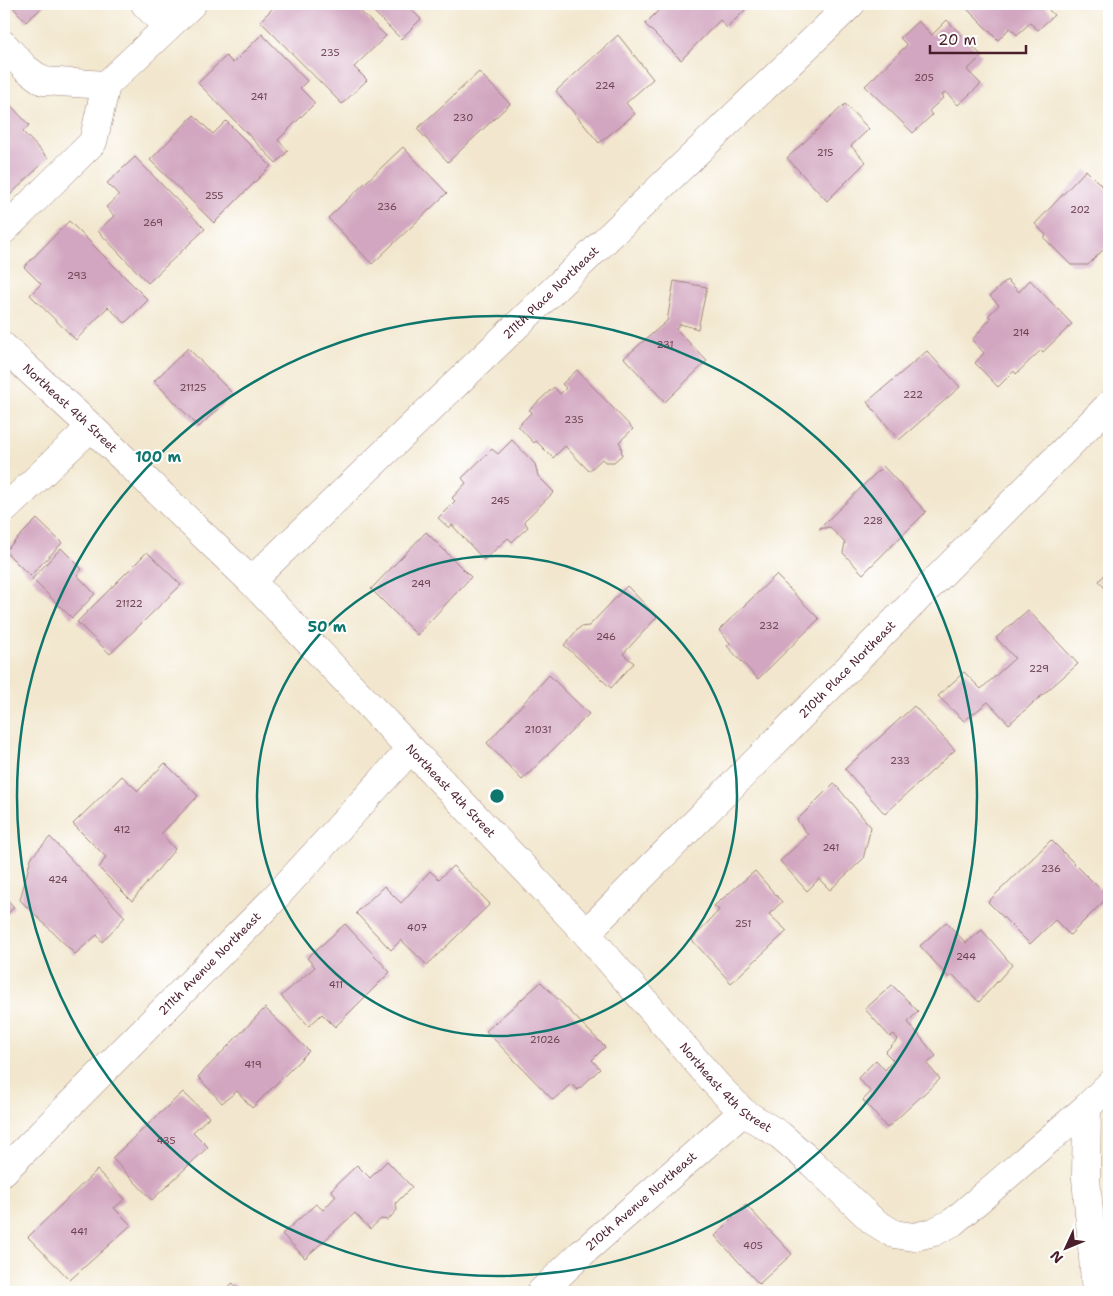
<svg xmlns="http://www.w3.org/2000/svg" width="1113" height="1296" viewBox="0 0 1113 1296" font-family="'Shantell Sans',sans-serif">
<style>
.building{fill:#d2a6c0}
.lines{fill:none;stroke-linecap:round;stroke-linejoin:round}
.minor-casing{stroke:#9e837c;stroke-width:29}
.minor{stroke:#fff;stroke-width:28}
.ring{fill:none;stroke:#0f766e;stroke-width:2.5}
.labels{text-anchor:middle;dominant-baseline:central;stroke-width:4;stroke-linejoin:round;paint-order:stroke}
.number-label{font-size:10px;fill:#6c4150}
.street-label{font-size:12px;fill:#4a1f2b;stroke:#fff}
.centre{fill:#0f766e;stroke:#fff;stroke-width:2.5}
.ring-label{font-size:15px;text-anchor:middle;font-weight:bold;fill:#0f766e;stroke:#fff;stroke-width:4;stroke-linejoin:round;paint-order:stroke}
</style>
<rect width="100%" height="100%" fill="#fff"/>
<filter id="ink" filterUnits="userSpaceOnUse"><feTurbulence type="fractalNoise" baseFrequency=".02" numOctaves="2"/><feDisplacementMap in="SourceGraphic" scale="10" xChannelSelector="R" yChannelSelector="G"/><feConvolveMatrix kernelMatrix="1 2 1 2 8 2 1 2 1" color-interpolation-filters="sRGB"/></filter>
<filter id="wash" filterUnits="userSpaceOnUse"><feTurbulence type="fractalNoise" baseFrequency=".0096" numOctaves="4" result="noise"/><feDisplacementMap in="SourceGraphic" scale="20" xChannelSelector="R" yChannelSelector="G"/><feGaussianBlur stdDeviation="1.12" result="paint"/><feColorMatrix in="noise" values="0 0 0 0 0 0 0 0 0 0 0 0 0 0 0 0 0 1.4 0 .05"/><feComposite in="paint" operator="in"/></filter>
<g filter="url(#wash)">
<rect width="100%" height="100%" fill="#f2e7ce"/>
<g id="blocks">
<!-- building -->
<path class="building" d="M10,4H46L26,22Z
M277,4H353L386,36L354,67L367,80L342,104L260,21Z
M366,4H405L421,19L401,39Z
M665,4H751L727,28L720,20L681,60L645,24Z
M962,4H1045L1044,5L1054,15L1038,30L1030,23L1017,35L1010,28L998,40Z
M947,20L982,56L967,70L981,84L958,105L946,92L942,95L944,97L929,111L932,115L913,133L865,86L907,45L900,38L918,21L932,35Z
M262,34L307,81L300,88L315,103L278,140L288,151L276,163L198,83L226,56L233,63Z
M618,35L653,79L626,103L635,114L599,143L556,91Z
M479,72L510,104L448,162L417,129Z
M4,98L29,125L23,132L48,158L4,201Z
M845,104L869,129L851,146L866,162L827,201L787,158Z
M194,115L213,134L226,121L271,166L214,223L150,160Z
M403,147L447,193L372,264L328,218Z
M135,157L205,229L148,283L98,231L114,216L106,207L119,195L107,183Z
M1086,170L1109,193V252L1105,248L1088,265H1071L1044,238L1046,235L1035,224Z
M69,221L148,300L125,323L108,307L76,340L30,295L41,284L24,267Z
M1007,280L1019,292L1030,280L1072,324L1043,352L1041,350L1016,374L1014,371L998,387L975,363L984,353L972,340L991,318L988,316L999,305L990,296Z
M674,281L707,287L698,329L680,324L676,329L707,361L665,402L624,358L667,321Z
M188,348L233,394L199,427L154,381Z
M927,351L960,387L899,440L867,402Z
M577,370L633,429L619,442L621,445L622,455L614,462H605L602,459L589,471L565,446L553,458L536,441L534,443L518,426L532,412L529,410L554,387L560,394L566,388L562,384Z
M512,440L535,464L538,476L554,492L524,521L528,527L512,542L508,538L484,560L452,525L449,528L438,518L455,501L452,498L466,483L462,478L492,449L498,454Z
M883,466L926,512L863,574L843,553L845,543L830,527L819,529Z
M37,519L62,543L30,576L5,551Z
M426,532L471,577L417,635L371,589Z
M61,548L82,569L77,575L95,594L72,618L32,579Z
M147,552L181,585L110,654L77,622Z
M1109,570V593L1099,581Z
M776,575L819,619L758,679L727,646L730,643L719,630Z
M627,586L657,617L623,654L634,663L611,688L564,645L580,627L589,626Z
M1028,610L1078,664L1009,724L988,702L964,721L938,696L964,672L981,689L1015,658L996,638Z
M549,675L589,714L522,780L487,743Z
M914,706L955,750L885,814L845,769Z
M165,763L198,796L161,834L175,849L132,901L99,868L106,857L73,824L122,776L138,791Z
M834,783L871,827L863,859L830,890L819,879L807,891L780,861L808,835L797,820Z
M50,837L125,917L102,942L97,935L75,954L20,900L31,858Z
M1051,840L1108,897L1070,935L1055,920L1030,944L988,902Z
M453,866L490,904L427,965L401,940L391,950L356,913L384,886L401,903L430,871L439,879Z
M755,871L782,902L769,914L787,931L731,983L692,940L719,910L714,906Z
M4,896L14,907L4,918Z
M946,922L966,943L982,930L1012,965L979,1002L952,974L949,978L920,946Z
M345,924L390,972L335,1027L322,1014L309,1026L281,996L315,967L307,958Z
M541,982L605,1047L592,1060L600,1069L578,1090L571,1084L553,1100L486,1031Z
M892,985L918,1011L908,1022L936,1056L927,1064L940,1079L887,1128L863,1100L871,1092L858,1078L876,1060L885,1070L893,1060L885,1052L898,1039L894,1034L890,1037L865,1009Z
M265,1008L309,1051L252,1108L237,1091L222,1103L198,1077Z
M183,1092L209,1117L193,1132L208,1147L152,1200L112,1158Z
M387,1161L412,1187L396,1203L397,1210L388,1220L381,1219L370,1229L355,1213L305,1258L282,1234L316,1204L323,1210L336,1196L331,1190L357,1165L370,1178Z
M97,1170L125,1199L114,1208L131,1225L70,1280L28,1237Z
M746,1205L792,1254L759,1284L715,1236Z
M233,1283L240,1292H222Z"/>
</g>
</g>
<g filter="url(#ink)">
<use href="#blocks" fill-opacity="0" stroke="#9e837c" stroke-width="1"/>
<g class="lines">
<defs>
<g id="minor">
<path d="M145,4L167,27"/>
<path d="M4,45L25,68L43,81L106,85"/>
<path d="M106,85L192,4"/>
<path d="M4,230L93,142L106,85"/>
<path id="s1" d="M4,347L91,427L251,581L586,933L715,1083L743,1112L780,1135L811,1162L873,1221L894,1234L914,1237L934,1232L953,1222L1087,1107L1109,1085"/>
<path d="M4,510L91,427"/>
<path id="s2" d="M251,581L851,4"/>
<path id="s3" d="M586,933L1109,405"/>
<path d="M1087,1107L1086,1178L1096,1292"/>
<path id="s4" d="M4,1171L271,902L411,749"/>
<path id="s5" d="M541,1292L582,1253L743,1112"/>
</g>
</defs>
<!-- minor casing -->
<use href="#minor" class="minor-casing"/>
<!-- minor -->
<use href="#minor" class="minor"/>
</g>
</g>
<!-- distance rings -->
<g class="ring">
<circle cx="497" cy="796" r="240"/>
<circle cx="497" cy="796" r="480"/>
</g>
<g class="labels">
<!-- number labels -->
<g class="number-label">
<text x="330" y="52">235</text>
<text x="924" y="77">205</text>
<text x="605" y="85">224</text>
<text x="259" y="96">241</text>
<text x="463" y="117">230</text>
<text x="825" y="152">215</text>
<text x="214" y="195">255</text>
<text x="387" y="206">236</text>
<text x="1080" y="209">202</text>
<text x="153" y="222">269</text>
<text x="77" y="275">293</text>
<text x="1021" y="332">214</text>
<text x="665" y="344">231</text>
<text x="193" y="387">21125</text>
<text x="913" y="394">222</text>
<text x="574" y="419">235</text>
<text x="500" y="500">245</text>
<text x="873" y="520">228</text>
<text x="421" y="583">249</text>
<text x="129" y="603">21122</text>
<text x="769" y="625">232</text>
<text x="606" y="636">246</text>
<text x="1039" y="668">229</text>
<text x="538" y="729">21031</text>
<text x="900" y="760">233</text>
<text x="122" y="829">412</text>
<text x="831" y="847">241</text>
<text x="1051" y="868">236</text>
<text x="58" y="879">424</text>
<text x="743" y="923">251</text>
<text x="417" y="927">407</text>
<text x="966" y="956">244</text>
<text x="336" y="984">411</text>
<text x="545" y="1039">21026</text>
<text x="253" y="1064">419</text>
<text x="166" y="1140">435</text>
<text x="79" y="1231">441</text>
<text x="753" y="1245">405</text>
</g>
<!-- street labels -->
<g class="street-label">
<text stroke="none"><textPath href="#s2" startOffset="416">211th Place Northeast</textPath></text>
<text stroke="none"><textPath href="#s1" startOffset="90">Northeast 4th Street</textPath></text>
<text stroke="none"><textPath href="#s3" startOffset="371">210th Place Northeast</textPath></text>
<text stroke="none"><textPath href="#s1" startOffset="630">Northeast 4th Street</textPath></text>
<text stroke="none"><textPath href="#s4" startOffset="292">211th Avenue Northeast</textPath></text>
<text stroke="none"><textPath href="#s1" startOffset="1035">Northeast 4th Street</textPath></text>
<text stroke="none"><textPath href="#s5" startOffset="135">210th Avenue Northeast</textPath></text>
</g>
</g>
<circle cx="497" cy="796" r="8" class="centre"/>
<g class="ring-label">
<text x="158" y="462">100 m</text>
<text x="327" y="632">50 m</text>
</g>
<!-- margin -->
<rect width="1113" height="1296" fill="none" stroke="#fff" stroke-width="20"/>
<!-- north arrow -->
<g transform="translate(1066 1248) rotate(226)" stroke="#ffffff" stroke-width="4" paint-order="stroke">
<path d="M0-4L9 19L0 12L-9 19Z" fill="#4a1f2b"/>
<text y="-8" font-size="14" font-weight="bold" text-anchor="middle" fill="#4a1f2b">N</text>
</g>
<!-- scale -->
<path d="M930 45v8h96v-8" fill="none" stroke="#4a1f2b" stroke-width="2.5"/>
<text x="938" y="45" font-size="15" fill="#4a1f2b" stroke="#ffffff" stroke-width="4" paint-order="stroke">20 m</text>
</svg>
